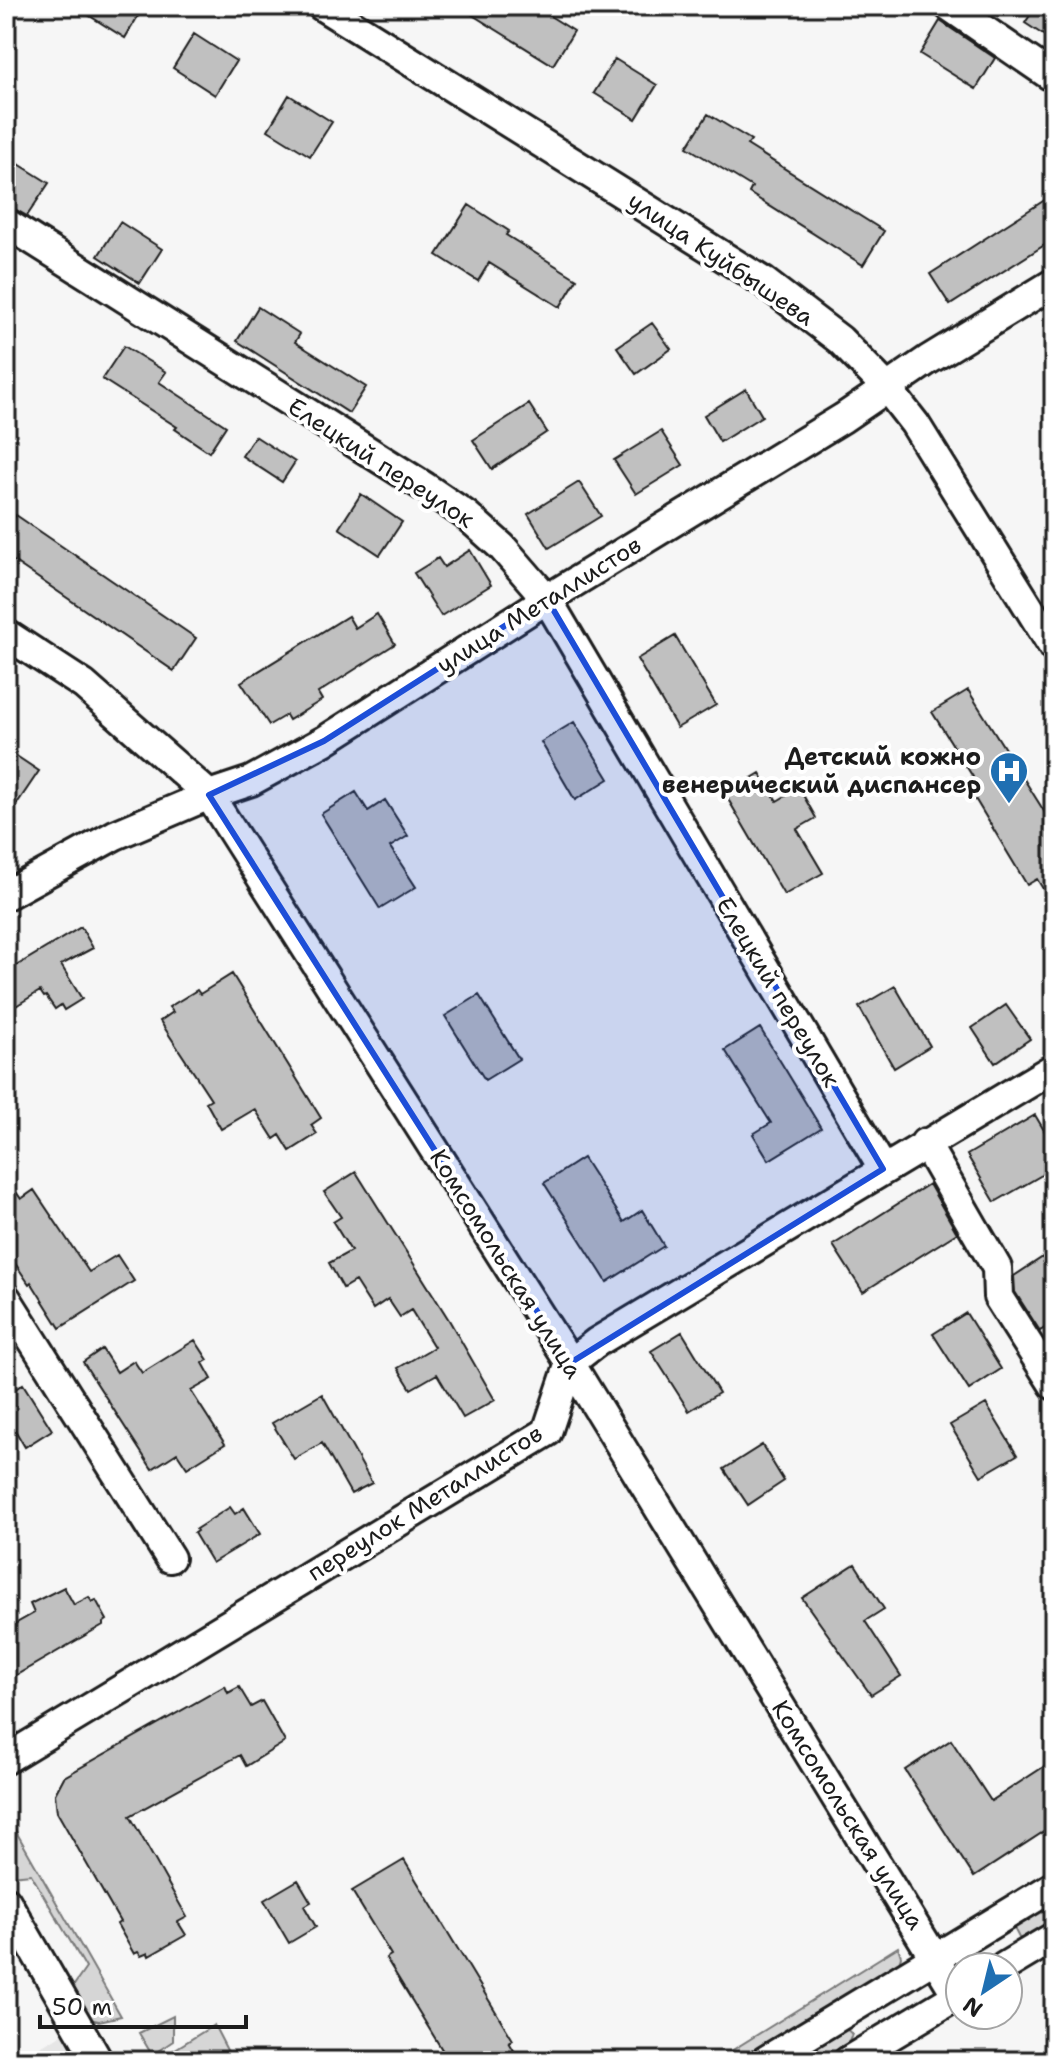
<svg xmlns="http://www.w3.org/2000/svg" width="1060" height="2067" viewBox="0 0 1060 2067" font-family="'Shantell Sans',sans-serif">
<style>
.built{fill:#e6e6e6}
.green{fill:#d6d6d6;stroke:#797979;stroke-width:2}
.building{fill:#c0c0c0;stroke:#1c1c1c;stroke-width:2}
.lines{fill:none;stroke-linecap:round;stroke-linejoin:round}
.minor-casing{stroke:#1c1c1c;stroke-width:34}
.minor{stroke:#fff;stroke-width:28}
.marked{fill:#1d4ed8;fill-opacity:0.2;stroke:#1d4ed8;stroke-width:6;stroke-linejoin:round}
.labels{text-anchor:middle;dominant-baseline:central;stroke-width:8;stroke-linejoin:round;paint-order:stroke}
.street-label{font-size:24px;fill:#1c1c1c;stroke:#fff}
.poi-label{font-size:24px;font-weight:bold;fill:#1c1c1c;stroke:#fff;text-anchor:end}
</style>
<rect width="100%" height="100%" fill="#f6f6f6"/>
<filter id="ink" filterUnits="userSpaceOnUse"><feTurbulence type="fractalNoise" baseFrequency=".0125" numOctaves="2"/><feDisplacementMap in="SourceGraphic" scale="16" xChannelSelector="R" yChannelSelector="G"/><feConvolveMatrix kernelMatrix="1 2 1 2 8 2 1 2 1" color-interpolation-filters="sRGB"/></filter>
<g filter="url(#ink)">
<!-- built -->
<path class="built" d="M69,2030L87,2061H17Z"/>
<!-- green -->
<path class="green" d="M6,1814L121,2016L99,2021L89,2019L72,1988L86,1968L31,1874L11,1876L6,1872Z
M1054,1895V1926L1027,1940L1019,1938L1013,1926Z
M898,1947L901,1956L898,1966L752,2061H715Z
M173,2016V2041L152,2055L139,2033Z
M214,2025L231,2058L227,2061H156Z
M844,2027L852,2034C842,2067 810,2061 781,2061Z"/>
<!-- building -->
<path class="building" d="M74,6H144L125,38Z
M458,6H534L574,31L553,65Z
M1036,6H1054V42L1025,23Z
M940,21L995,58L976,89L920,54Z
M194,34L236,61L215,95L173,68Z
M615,59L657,85L636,119L594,93Z
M289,95L332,122L310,156L268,130Z
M708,114L751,140L747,145L884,231L863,265L749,193L752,187L687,147Z
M6,156L49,183L27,216L6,204Z
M1054,194V239L950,305L930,274Z
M469,205L509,231L506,235L577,279L560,307L489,263L478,281L437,255Z
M120,222L162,249L140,283L98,256Z
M258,307L300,334L295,342L366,387L349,413L237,341Z
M652,323L671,349L636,374L617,347Z
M124,346L166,372L159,382L226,426L209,452L175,429L177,427L102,379Z
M746,389L762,416L720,442L704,415Z
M529,404L547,432L492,469L473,440Z
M661,431L683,465L636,494L614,460Z
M255,436L295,462L282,482L242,456Z
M579,482L601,516L549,548L528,514Z
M361,494L402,522L380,555L339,528Z
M16,515L196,638L174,671L6,556V530Z
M470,550L491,585L441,616L414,573L438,558L444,567Z
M377,614L395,644L318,693L322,700L289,720L286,715L269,725L241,682L348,616L355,628Z
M675,636L716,705L677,728L637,659Z
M968,690L1054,827V907L1037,879L1027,885L965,782L973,777L932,712Z
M574,722L609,779L575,800L541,742Z
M6,749L39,771L6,820Z
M760,773L777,801L799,788L816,818L797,829L823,873L784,895L725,794Z
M356,792L368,811L385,800L408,836L390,847L416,887L380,909L321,814Z
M81,927L93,948L61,965L82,999L64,1010L61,1005L55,1009L46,996L44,997L40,991L6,1012V972Z
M232,974L321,1118L311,1125L317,1134L290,1151L280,1135L274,1139L255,1109L221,1129L206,1102L211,1099L160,1021L173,1012L169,1007L197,990L200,994Z
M895,986L930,1046L894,1068L859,1007Z
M479,995L519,1059L485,1080L445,1016Z
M1006,1005L1030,1039L995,1063L972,1028Z
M760,1028L821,1128L769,1160L753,1134L771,1123L725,1050Z
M1035,1115L1054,1147V1168L995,1202L967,1155Z
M583,1158L624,1222L642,1210L664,1246L607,1282L544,1183Z
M356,1172L449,1320L495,1400L463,1418L437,1374L411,1389L398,1368L434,1347L411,1310L400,1317L388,1299L373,1309L355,1281L343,1288L329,1263L351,1251L333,1222L341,1217L324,1192Z
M6,1177L21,1199L34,1190L89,1272L117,1255L134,1281L60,1328L31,1282L29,1284L6,1250Z
M929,1184L957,1233L863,1292L833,1245Z
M1046,1255L1054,1267V1322L1040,1331L1015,1292L1014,1276Z
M966,1313L1001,1369L969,1390L933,1334Z
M682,1332L719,1393L689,1411L651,1351Z
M195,1340L208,1360L203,1363L212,1379L191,1391L225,1444L187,1468L177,1453L152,1469L83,1362L102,1349L117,1372L134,1361L142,1373Z
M23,1384L52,1430L25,1447L6,1415V1395Z
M322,1394L372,1483L351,1494L322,1443L294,1459L272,1423Z
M986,1404L1017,1455L981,1476L950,1425Z
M762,1445L784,1481L748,1505L724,1469Z
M230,1507L235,1514L244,1508L260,1534L212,1563L194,1533L197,1531L196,1529Z
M855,1564L884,1609L865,1621L901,1676L871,1695L802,1598Z
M64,1587L74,1605L89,1597L92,1602L96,1600L107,1620L103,1623V1625L6,1681V1629L34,1613L30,1604Z
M225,1686L228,1693L239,1687L251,1707L262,1701L285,1742L246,1766L240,1755L130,1816L187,1917L178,1922L186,1935L149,1956L148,1953L141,1956L138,1952L134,1954L117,1924L120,1922L57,1812L55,1794L64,1777Z
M951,1740L991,1801L1054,1760V1825L974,1877L905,1770Z
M404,1860L513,2040L509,2042L520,2061H449L386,1958L391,1955L352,1891Z
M298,1880L311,1902L304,1906L316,1927L289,1943L264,1900Z"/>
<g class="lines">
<defs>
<path id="minor" d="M322,6L764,282L840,340L887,388L915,424L1054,648
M949,6L1054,78
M6,223L425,487L466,515L502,547L547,599L883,1169
M6,634L84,685L209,795L570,1363L957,1995
M6,895L115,835L209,795L251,781L324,741L547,599L843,418L928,360L1054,283
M925,1143L997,1268L998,1297L1054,1385
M6,1298L170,1558
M6,1759L547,1432L570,1363L597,1342L1054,1068
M6,1901L98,2061
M1004,1967L1054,1937
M765,2061L1054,1886
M848,2061L960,1994"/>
</defs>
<!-- minor casing -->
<use href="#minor" class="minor-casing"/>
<!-- minor -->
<use href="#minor" class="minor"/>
</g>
</g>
<!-- marked area -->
<path class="marked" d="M547,599L883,1169L570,1363L209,795L324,741Z"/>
<!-- icons -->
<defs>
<symbol id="hospital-pin" viewBox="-11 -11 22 30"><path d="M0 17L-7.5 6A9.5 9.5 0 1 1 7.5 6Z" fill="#1f6fb2" stroke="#fff"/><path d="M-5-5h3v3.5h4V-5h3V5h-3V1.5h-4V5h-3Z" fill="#fff"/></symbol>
</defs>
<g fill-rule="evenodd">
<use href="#hospital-pin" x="987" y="749" width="44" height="60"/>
</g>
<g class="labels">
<!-- street labels -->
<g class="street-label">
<text transform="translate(721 259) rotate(34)">улица Куйбышева</text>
<text transform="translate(381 463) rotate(33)">Елецкий переулок</text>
<text transform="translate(539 605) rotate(-32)">улица Металлистов</text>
<text transform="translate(778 992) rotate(59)">Елецкий переулок</text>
<text transform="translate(506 1264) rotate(58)">Комсомольская улица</text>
<text transform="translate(425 1503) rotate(-32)">переулок Металлистов</text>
<text transform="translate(848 1815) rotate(58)">Комсомольская улица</text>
</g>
<!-- poi labels -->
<g class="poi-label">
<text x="981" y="757">Детский кожно<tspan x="981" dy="28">венерический диспансер</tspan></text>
</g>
</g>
<!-- margin -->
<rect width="1060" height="2067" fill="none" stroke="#fff" stroke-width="32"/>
<rect x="16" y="16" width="1028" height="2035" fill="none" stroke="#1c1c1c" stroke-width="3" filter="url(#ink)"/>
<!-- north arrow -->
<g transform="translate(984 1991) rotate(215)"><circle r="38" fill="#ffffff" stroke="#a4a4a4" stroke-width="2"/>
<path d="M0-6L14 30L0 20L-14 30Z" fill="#1f6fb2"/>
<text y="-12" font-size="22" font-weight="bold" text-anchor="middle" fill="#1c1c1c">N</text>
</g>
<!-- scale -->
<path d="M40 2015v12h206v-12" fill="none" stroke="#1c1c1c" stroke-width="4"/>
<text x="52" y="2015" font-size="24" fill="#1c1c1c" stroke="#ffffff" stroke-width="6" paint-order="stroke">50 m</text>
</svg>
